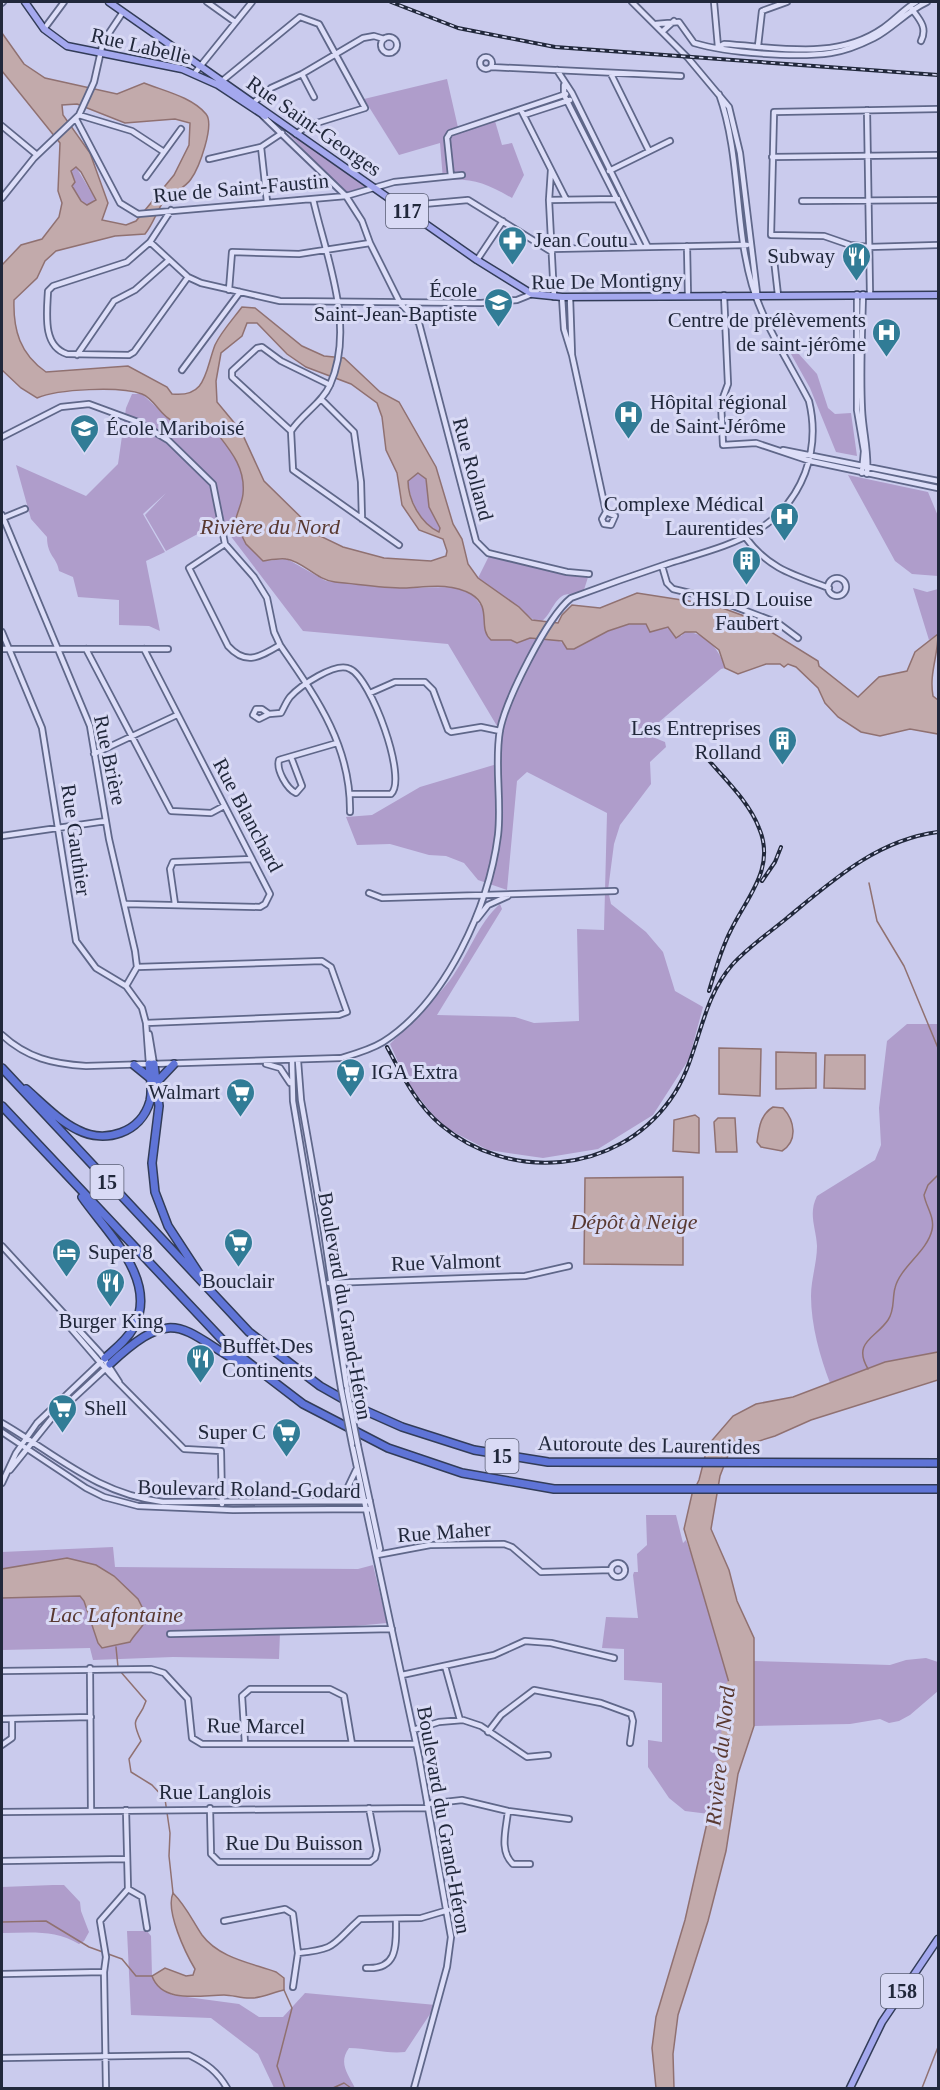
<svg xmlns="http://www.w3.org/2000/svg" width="940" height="2090" viewBox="0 0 940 2090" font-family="Georgia,serif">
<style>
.green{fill:#af9dcb}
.water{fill:#c2aaab;stroke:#907171;stroke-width:1.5;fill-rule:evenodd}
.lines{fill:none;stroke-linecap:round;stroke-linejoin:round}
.stream{stroke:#907171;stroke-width:1.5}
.river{stroke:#c2aaab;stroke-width:8}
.minor-casing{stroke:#5f6789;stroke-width:8}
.major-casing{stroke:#323c58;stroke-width:9}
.highway-casing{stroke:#323c58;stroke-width:10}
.minor{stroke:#dddef8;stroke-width:4.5}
.major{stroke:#a4a8ee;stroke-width:6}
.highway{stroke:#5f74d7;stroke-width:7}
.rail-casing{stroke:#21283b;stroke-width:4}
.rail{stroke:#d9daf5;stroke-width:1.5;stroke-dasharray:4.5;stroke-linecap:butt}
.minor-bridge-casing{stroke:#5f6789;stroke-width:8;stroke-linecap:butt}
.minor-bridge{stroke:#dddef8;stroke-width:4.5}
.labels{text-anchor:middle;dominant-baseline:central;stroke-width:6;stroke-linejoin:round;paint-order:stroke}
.shield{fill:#d9daf5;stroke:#585d73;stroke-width:1.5}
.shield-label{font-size:20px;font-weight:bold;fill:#21283b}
.street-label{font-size:21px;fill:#21283b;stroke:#d9daf5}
.poi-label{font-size:21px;fill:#21283b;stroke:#d9daf5;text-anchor:start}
.water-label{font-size:22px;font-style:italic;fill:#593931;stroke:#d9daf5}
</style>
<rect width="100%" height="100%" fill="#cacbed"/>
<!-- green -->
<path class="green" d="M447,79L459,132L495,121L502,145L512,143L524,175L512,198C485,183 473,178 443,180L440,143L399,155L364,99Z
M289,134H291L374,188L346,196Z
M76,167L96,200L87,205C74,198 72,185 71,171Z
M788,342L817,374L828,408L835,414L851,413L857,456L836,452L810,388L786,345Z
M132,394H142L169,419L210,424C226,446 246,464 243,494C242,503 237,513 235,522L263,561L287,559L326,581L403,588L456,587L473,595L485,611L491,640H512L517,643L530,638L557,640L574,649L608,631L629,624H646L650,632L668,627L681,636L685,632C706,632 719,649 725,668L721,669L645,734L665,742L666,747L650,762L651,784L620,825L614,844L608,890L611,904L646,932L663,952L675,991L703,1007L689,1059L653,1115L598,1149L543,1158L488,1150L442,1126L408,1084L390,1044C410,1023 432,1003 450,980C468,956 478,923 500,904L502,909L437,1015L515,1017L534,1023L579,1021L577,929L604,930L607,813L527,772L517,781L507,890L478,880L464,863L446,856L429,855L390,844L357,845L346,817L372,815L420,787L497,764L500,731L448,644L303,631L220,522L166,551L145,515L166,493L143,514L165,552L146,561L160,631L149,626L119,625V600L78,597L73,577L59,571C57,557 47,556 47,537L31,519L16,465L86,496L118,464L126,408Z
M418,473L426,479L429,507L441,531C424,531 408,497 408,481Z
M848,475L928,492L938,516V576L912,574L895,561Z
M490,554L589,574L583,593C578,594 569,593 564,595C552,601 550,619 538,623L478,578Z
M913,588L927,592L938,589V634L929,640Z
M907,1024H938V1352L885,1362L830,1383C820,1357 811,1325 811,1296C811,1279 817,1263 817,1246C816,1227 808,1214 817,1196L875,1160L881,1145L879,1108L887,1041Z
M646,1515H676L683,1543L686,1540L699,1576L730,1686L728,1751L709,1814L685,1811L669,1798L648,1767V1740L662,1742V1683L624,1680V1649L602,1648L606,1617L638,1618L633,1575L634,1572H638L637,1554L647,1545Z
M113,1547L115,1567L358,1569L373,1565L387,1623L280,1633L279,1659L173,1657L93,1660L90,1648L2,1650V1552Z
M926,1658L938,1662V1691L910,1715L899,1721L889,1723L880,1719L850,1724L754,1726V1661L890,1665L906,1660Z
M53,1885H64L80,1902L81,1911L89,1932L84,1941L79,1944C54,1929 29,1933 2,1933V1887Z
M127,1931H147L151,1936L152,1976L172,1995L239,2004L259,2017H283L305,1993L436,2005L405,2052C386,2054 368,2048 349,2048C338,2063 348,2074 355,2088H274L258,2054L211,2018L131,2015Z"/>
<!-- water -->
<path class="water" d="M2,33L24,64L45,78L117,94L144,83C164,91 192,97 206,114C215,125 199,168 191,179C185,189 170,193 163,202C156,213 153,224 145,234L115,236L56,251L45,261L37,278L14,300C13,330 20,354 46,372L128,366L167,387L172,394C207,398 205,371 215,345C221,332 233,319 242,307L255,308L302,346L324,356L344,358L380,392L399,402L436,467L453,524L462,539L468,564L478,578L519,607L532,620L558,623L562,615L572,605L600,608L637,593L714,605L747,617L818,661L819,666L858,697L879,677L907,671L915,652L938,634C938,657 929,673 933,696L938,700V734L910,729L880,736L861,732L838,717L825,703L818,688L796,667L788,664L784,667L780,664H766L738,674L725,668L719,650L696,632H685L676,638L668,627L650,632L646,624H629L608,631L574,649H567L562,641L530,638L517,643L511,640H491C477,628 493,607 471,594C450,582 427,587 404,588C381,588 358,584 335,582C316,580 303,561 286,559C279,558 270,560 263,561L246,544L235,522C237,513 242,503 243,494C246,464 226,446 210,424C198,422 184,426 173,421C160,416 155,399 142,394C120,386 58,389 37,398L21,388L2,370V265L21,245L42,239L59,217L62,203L58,191L60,143L2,71ZM77,104L125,123L175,119L190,123L189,145L174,175L136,221L126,225L102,220L108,203L90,153L63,115L62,105ZM76,167L81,172L96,200L87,205L81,201L72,186L75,182L71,171ZM247,323H257L287,354L306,367L351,384L377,403L382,417L386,450L397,473L402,505L419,530L443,539L447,551L446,556L431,561L384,558L343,547L320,536L264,481L241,431L217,402L216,381L221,353L242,336ZM418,473L426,479L429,507L440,528L439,532C421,524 408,500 408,481Z
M719,1048L761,1049L760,1096L719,1094Z
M776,1052L816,1053V1088L776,1089Z
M825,1055H865V1089L824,1088Z
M773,1107L783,1108C795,1121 798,1141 782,1151L761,1147L757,1142C759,1128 760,1115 773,1107Z
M695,1115L699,1118V1153L673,1151L674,1120Z
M718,1118H735L737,1152H716L714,1122Z
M683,1177V1265L584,1264L585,1178Z
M938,1352V1380L811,1420L775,1436L730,1450L720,1476L711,1529L729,1570L737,1601L754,1638V1726L738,1774L726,1851L708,1921L678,2015L673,2054L674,2088H656L652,2048L656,2017L685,1920L709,1814L728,1751L730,1686L684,1529L692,1494L699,1480L708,1445L733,1416L756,1404L793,1397L885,1362Z
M67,1558L96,1565L114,1576L138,1599L147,1617C144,1627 135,1633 130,1642L102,1648L98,1643L84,1601L80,1596L2,1598V1569Z
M173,1893C186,1906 192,1920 202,1935C219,1958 251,1963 276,1972L284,1978V1990C274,1992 262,1998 252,1998C243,1999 233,1995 224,1995C200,1995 162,2004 152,1976L165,1968L186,1976L193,1975L195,1969C186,1954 165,1911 173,1893Z"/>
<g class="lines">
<!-- stream -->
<path class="stream" d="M869,883L877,921L904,966L938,1048
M868,1369C852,1342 876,1338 888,1320C895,1310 892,1299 895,1288C900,1267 927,1252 932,1230C935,1217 926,1207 924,1195L928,1185L938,1175
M116,1647L118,1667
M120,1671L146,1701C139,1723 129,1714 141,1741L129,1759L131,1772L152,1785L165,1799L170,1833L169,1856L173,1893
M2,1922L46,1921L89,1947L122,1959L136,1976H152
M284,1990L292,2008L277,2066L285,2088
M333,2088L344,2083L351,2088
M922,2088L938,2047"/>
<!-- river -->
<path class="river" d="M721,1778L730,1685"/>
<defs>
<path id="minor" d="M207,2L235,22
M632,2L688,58L729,107L740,153L757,293
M714,2L718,47
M2,3L3,2
M911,8C919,19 928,27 921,41
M656,24L679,22L694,43C727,53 796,58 831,53C846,51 860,45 874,38C893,28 907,11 927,2
M44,29L64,2
M663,31L674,21
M381 45a8 8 0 1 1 16 0a8 8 0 1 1-16 0Z
M758,46L762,11L787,2
M718,47L724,44C777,47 836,61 883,28C895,20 904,9 916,2
M480 63a6 6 0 1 1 12 0a6 6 0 1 1-12 0Z
M491,67L681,76
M557,70L572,93L648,247
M194,74L252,2
M302,74L314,97
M611,74L649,151
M222,81L300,17L319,24L365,108L307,126L296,134
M564,85V95L641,247
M253,103L271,88L302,74L363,38L374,36L384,39
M938,109L774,112L771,235L824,236L850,245L869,247L938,245
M521,110L566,199
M867,110L870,294
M79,115L132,131L164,152
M524,115L570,100
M263,116L346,196L362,221L370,243L400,303L419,323L476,541L488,553L567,572L589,574
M76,119L120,203L138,214L346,196L394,182L462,175
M2,126L37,155
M261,147L267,202
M772,157L938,155
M209,159L261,147L282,133
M551,170L549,200L554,297
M609,171L670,141
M451,176L447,138L450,133L566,94
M146,177L181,129
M2,198L34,158L79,115L94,82L103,42L123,12
M313,199C326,257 356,326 330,385C322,403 302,414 291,431L293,470L399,545
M549,200L618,199
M802,201L938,200
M401,206L468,200L552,252
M171,210L150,242L127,262L53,286L48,291C47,313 42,346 67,354L129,355L134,352L188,277
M150,242L188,277L201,283L280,301L481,303L517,300L532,294
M687,246L688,296
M551,249L747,245
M773,251L778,295
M477,260L503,221
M229,290L232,252L299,254L370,243
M857,294V410L864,451L862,473
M863,294C862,333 860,372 862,410C863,432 869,452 867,474
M724,295L728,384L721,403L723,445L756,443L810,461L938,488
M562,297L564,329L572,355
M570,297L572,355L606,512L602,519L604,524L611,525L615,516L606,512
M416,303L419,323
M77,355L114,301L135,290L169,260
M182,370L240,292
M321,399L354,432L361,482L362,519
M291,431L232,377V371L257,348L262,347L281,361L330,385
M2,437L61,407L89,404L138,422L168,440L213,484L225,544L254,577L267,598L274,632L280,645C316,697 351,745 350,812
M783,450L938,481
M2,515L90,726L109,839L135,951L137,967L126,986
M3,518L25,509
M746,538C769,569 794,575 829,588
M225,544L189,568L228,646C246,666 260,657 280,645
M662,566L667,583L673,589L715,599L778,623L798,638
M828 587a9 9 0 1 1 18 0a9 9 0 1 1-18 0Z
M2,632L42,728L76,941L96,968L126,986L142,1008L146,1023L149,1064
M2,649H168
M86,649L171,811L211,813L224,806
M370,693L395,682H425L433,690L448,730L451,732L481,727L500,731
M269,714L262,709H256L253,715L259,719L269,714L281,713C284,708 286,702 290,697C300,686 336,661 350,669C371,678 408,779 391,794H350
M94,754L177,715
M291,757L302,786L296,793C287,789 276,770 279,760L282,759L337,743
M2,836L106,821
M369,893L382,898L615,891
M126,904L260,907L265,904L270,894L144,649
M175,904L170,869L173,862L252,859
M477,919L488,905L508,896
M137,967L322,961L331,967L347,1012L339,1015L146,1023
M149,1034L154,1064
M2,1035C27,1058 53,1064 86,1066L341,1058C355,1054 370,1050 383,1042C446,1002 489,906 498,835C502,801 494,764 500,730C506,700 547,617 571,598C603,586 637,574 670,563C727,545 781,535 805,473C814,449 815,426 809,401C790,364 764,325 752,285C734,223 741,156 719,94
M292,1061L293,1101L341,1388
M298,1061L301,1100L323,1225L347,1390
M266,1064L280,1068L290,1083
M2,1246L101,1354L119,1382
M329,1283L525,1276L569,1266
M66,1318L67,1324L110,1374L184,1449L221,1451L222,1504
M2,1423C57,1455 97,1494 163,1502L370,1501
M2,1432L86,1488L104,1497L138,1506L233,1510L371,1509
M352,1444L419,1757L451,1937L447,1967L414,2088
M358,1446L380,1549L377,1555
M10,1470L51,1419L106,1368
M2,1483L16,1453L37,1423L101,1362
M329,1500L347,1489L356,1470
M377,1555L430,1545L504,1544L512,1547L541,1572L611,1570
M611 1570a7 7 0 1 1 14 0a7 7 0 1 1-14 0Z
M170,1634L392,1629
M445,1666L460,1720
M90,1668L91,1810
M2,1671L151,1669L164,1673L188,1699L192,1738L202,1744H416
M402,1675L494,1655L525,1641L551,1643L614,1658
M2,1719L91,1717
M413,1730L439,1722L463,1720L481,1726L527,1757L548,1755
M488,1732L501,1715L534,1690L601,1703L631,1714L633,1721L630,1743
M245,1744L242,1696L250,1689H330L344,1696L352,1744
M2,1745L12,1738V1719
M427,1804L462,1800L508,1811L569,1819
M210,1808L211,1854L219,1862H370L375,1858L377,1850L369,1808
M508,1811C506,1830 499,1851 513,1864H530
M2,1812L428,1808
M2,1861L127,1859
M128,1889L142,1897L147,1928
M224,1921L285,1909L293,1914L298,1953L293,1987
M298,1953C338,1949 331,1945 360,1919L421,1918L448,1910
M366,1968C399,1970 396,1944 396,1919
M104,1972L106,2088
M2,1974L104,1972L106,1957L100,1921L128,1889L126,1810
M2,2058L189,2055C207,2064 217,2071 227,2088"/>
<path id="major" d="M25,2L44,29L67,46L182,69L218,85L265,116
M109,2L477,260L532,294L562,297L938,295
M850,2088L882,2022L938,1939"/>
<path id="highway" d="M154,1064L159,1106L152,1163L155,1192L168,1226L204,1281
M134,1065L150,1078
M2,1068L249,1332L320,1386L357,1407L402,1427L474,1450L548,1462L938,1463
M157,1082L174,1064
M26,1089C42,1103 59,1121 78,1130C105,1144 141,1133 150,1101C153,1089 150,1076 149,1064
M2,1106L231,1349L303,1404L388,1448L462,1473L554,1489H938
M82,1197C107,1233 159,1280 134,1327C127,1340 115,1349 105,1358
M110,1364C177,1302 181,1331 247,1367"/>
</defs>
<!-- minor casing -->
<use href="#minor" class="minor-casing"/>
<!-- major casing -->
<use href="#major" class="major-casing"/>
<!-- highway casing -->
<use href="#highway" class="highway-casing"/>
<!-- minor -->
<use href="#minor" class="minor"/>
<!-- major -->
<use href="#major" class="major"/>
<!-- highway -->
<use href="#highway" class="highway"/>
<defs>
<path id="rail" d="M391,2L458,28L555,47L938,75
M701,751C720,775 748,799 759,828C776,868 747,897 731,930C721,949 715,971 709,991
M762,881L775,862L781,847
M387,1047C402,1075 416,1104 441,1125C509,1182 616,1175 670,1100C700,1059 698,1004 732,965C748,947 769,933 787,918C833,880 877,840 938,832"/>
</defs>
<!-- rail casing -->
<use href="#rail" class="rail-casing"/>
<!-- rail -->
<use href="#rail" class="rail"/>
<defs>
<path id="minor-bridge" d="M341,1388L352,1444
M347,1390L358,1446"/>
</defs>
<!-- minor-bridge casing -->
<use href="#minor-bridge" class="minor-bridge-casing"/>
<!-- minor-bridge -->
<use href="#minor-bridge" class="minor-bridge"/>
</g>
<!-- icons -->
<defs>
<symbol id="pharmacy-pin" viewBox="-11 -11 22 30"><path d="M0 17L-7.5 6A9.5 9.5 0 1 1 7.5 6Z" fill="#317c96" stroke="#d9daf5"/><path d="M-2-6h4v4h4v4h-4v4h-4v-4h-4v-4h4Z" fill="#fff"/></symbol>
<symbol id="restaurant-pin" viewBox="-11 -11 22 30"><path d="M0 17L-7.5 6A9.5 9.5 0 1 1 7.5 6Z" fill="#317c96" stroke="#d9daf5"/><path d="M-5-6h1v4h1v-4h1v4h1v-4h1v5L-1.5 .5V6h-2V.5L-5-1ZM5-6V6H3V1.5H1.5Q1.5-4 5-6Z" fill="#fff"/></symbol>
<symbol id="school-pin" viewBox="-11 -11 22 30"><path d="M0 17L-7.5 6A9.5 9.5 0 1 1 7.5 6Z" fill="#317c96" stroke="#d9daf5"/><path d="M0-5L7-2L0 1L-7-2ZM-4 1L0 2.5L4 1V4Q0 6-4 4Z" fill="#fff"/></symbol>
<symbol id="hospital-pin" viewBox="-11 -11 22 30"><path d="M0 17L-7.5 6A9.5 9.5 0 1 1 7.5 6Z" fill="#317c96" stroke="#d9daf5"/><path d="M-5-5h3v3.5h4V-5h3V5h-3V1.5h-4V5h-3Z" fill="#fff"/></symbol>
<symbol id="building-pin" viewBox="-11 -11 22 30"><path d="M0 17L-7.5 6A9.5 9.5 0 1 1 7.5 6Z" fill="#317c96" stroke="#d9daf5"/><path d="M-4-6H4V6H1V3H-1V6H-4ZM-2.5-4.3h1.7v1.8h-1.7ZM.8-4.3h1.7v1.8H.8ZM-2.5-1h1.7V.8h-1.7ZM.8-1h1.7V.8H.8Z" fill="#fff"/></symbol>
<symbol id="supermarket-pin" viewBox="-11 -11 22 30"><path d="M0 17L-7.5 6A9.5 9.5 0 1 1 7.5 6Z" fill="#317c96" stroke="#d9daf5"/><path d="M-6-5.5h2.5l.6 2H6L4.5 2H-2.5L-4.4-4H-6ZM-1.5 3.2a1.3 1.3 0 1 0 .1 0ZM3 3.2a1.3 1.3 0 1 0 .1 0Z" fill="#fff"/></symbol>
<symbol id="hotel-pin" viewBox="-11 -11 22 30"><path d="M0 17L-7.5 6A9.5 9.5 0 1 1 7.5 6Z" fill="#317c96" stroke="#d9daf5"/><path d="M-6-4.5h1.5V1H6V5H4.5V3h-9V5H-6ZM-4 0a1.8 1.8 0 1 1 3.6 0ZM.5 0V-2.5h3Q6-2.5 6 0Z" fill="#fff"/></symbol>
</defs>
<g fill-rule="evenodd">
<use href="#pharmacy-pin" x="496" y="224" width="33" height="45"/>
<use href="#restaurant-pin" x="840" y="240" width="33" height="45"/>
<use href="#school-pin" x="482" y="286" width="33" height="45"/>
<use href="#hospital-pin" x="870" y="316" width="33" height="45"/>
<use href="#hospital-pin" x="612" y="398" width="33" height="45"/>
<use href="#school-pin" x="68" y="412" width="33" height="45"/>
<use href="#hospital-pin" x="768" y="500" width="33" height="45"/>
<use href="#building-pin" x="730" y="544" width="33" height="45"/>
<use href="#building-pin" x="766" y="724" width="33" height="45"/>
<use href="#supermarket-pin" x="334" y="1056" width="33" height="45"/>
<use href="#supermarket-pin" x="224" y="1076" width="33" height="45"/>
<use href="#supermarket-pin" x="222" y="1226" width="33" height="45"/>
<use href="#hotel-pin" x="50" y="1236" width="33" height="45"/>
<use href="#restaurant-pin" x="94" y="1266" width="33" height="45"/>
<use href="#restaurant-pin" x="184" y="1342" width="33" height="45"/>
<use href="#supermarket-pin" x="46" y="1392" width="33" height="45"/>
<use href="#supermarket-pin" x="270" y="1416" width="33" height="45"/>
</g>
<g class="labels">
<!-- shield labels -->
<g class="shield">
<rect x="386" y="194" width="42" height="34" rx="4.5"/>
<rect x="90.5" y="1165" width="33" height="34" rx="4.5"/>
<rect x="485.5" y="1439" width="33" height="34" rx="4.5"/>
<rect x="881" y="1974" width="42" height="34" rx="4.5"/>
</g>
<g class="shield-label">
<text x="407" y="211">117</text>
<text x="107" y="1182">15</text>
<text x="502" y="1456">15</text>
<text x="902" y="1991">158</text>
</g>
<!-- street labels -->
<g class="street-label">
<text transform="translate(141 46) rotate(13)">Rue Labelle</text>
<text transform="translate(314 126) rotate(35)">Rue Saint-Georges</text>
<text transform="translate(241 188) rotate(-5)">Rue de Saint-Faustin</text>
<text transform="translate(607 281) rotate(-1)">Rue De Montigny</text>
<text transform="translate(473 469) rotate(75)">Rue Rolland</text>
<text transform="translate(110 760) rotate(78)">Rue Brière</text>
<text transform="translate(248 815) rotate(62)">Rue Blanchard</text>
<text transform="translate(76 840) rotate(82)">Rue Gauthier</text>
<text transform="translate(446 1262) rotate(-2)">Rue Valmont</text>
<text transform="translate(345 1306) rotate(80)">Boulevard du Grand-Héron</text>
<text transform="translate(649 1445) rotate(1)">Autoroute des Laurentides</text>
<text transform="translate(249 1489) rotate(1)">Boulevard Roland-Godard</text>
<text transform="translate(444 1532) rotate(-4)">Rue Maher</text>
<text transform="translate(256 1726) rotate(1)">Rue Marcel</text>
<text x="215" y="1792">Rue Langlois</text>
<text transform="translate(444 1820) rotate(80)">Boulevard du Grand-Héron</text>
<text x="294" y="1843">Rue Du Buisson</text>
</g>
<!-- poi labels -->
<g class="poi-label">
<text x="534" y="240">Jean Coutu</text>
<text x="835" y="256" text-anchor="end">Subway</text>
<text x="477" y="290" text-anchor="end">École<tspan x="477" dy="24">Saint-Jean-Baptiste</tspan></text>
<text x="866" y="320" text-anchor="end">Centre de prélèvements<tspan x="866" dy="24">de saint-jérôme</tspan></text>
<text x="650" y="402">Hôpital régional<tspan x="650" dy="24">de Saint-Jérôme</tspan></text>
<text x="106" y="428">École Mariboisé</text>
<text x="764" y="504" text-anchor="end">Complexe Médical<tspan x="764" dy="24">Laurentides</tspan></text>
<text x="747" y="599" text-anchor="middle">CHSLD Louise<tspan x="747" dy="24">Faubert</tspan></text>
<text x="761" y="728" text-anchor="end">Les Entreprises<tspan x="761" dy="24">Rolland</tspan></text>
<text x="371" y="1072">IGA Extra</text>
<text x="220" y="1092" text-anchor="end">Walmart</text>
<text x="88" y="1252">Super 8</text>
<text x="238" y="1281" text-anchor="middle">Bouclair</text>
<text x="111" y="1321" text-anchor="middle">Burger King</text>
<text x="222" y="1346">Buffet Des<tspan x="222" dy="24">Continents</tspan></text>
<text x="84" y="1408">Shell</text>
<text x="266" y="1432" text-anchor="end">Super C</text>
</g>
<!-- water labels -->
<g class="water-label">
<text x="270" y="526">Rivière du Nord</text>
<text x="634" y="1221">Dépôt à Neige</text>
<text x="116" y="1614">Lac Lafontaine</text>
<text transform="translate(720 1756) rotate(-84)">Rivière du Nord</text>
</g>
</g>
<!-- border -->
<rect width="940" height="2090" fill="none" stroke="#21283b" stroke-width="6"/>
</svg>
